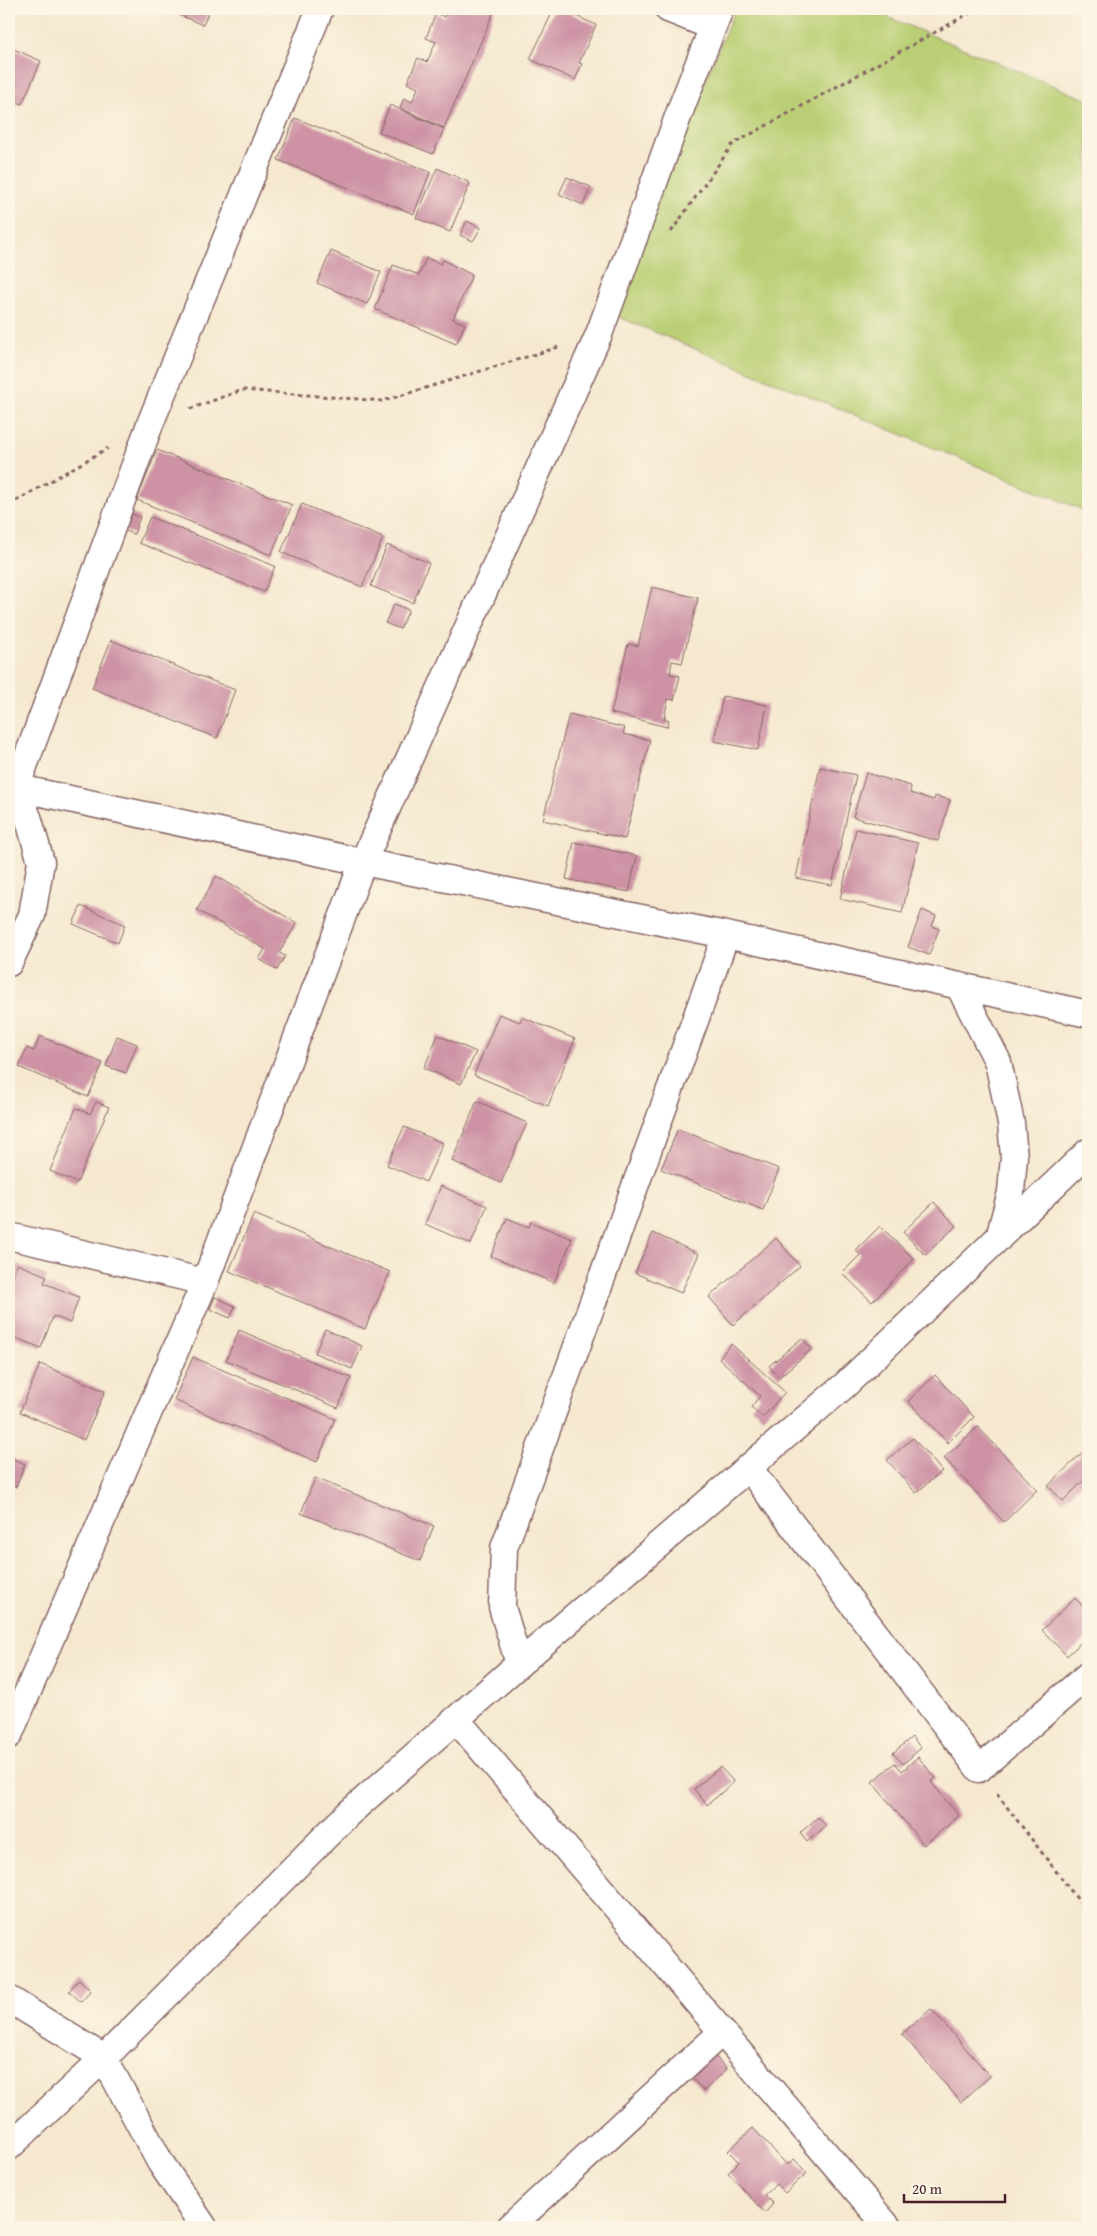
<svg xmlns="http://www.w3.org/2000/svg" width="1097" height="2236" viewBox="0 0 1097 2236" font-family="'Gentium Book Plus',serif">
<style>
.green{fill:#bacf74;stroke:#827750}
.building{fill:#cd93a5}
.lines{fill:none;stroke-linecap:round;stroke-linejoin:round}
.minor-casing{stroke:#866564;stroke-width:29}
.path{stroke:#866564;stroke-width:3;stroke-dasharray:4 4;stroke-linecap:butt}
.minor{stroke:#fff;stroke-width:26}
</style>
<rect width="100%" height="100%" fill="#fcf5e5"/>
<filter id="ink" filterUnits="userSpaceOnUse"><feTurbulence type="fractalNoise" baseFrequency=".02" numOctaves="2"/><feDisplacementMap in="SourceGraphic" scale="10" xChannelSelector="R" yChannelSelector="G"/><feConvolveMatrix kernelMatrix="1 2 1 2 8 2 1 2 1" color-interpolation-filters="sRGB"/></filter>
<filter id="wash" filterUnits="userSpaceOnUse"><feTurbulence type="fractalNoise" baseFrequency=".0096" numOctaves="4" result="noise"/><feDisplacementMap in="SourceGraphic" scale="20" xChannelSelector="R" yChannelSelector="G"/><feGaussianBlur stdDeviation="1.12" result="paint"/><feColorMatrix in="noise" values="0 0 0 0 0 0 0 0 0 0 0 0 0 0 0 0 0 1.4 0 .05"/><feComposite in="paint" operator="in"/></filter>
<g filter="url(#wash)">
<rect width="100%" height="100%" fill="#f5e8cf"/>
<!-- green -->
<path class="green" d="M735,9H868L1088,100V512L609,313Z"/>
<g id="blocks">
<!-- building -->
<path class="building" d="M165,9H210L203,25Z
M448,9H495L444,128L400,108L404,98L412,102L418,88L407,83L418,58L427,62L436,42L426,38L436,13L444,17Z
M554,9H561L596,25L579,63L582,64L575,80L530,59Z
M9,47L41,61L22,104L9,99Z
M390,105L444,129L433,154L379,132Z
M295,118L430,172L414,214L278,160Z
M437,168L470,183L450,232L416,218Z
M567,177L591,187L583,205L559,194Z
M467,221L481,228L473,241L460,235Z
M331,251L381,272L367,304L317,283Z
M426,258L441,264L443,260L472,275L453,319L465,324L456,344L375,309L393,265L419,275Z
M157,450L292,505L271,555L137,500Z
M302,504L383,538L362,587L281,552Z
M129,513L140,517L134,534L123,530Z
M150,517L275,566L264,592L139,543Z
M387,545L429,563L413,603L371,586Z
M652,587L698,598L682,663L672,661L670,674L680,676L674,700L668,699L664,719L669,720L667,727L611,713L628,644L638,646Z
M394,604L409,610L400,629L385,623Z
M111,640L235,690L217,738L92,688Z
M723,696L767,705L758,750L714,741Z
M569,714L625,728L623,734L650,740L625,839L543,820Z
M820,767L856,775L832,885L796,878Z
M866,773L911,786L910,793L934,800L935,796L950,800L938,841L853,817Z
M856,829L918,843L902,913L840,899Z
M574,842L637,856L629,892L566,879Z
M216,876L297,923L279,953L285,956L277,970L259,959L265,949L197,910Z
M81,906L125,925L118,943L73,924Z
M922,910L936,916L932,926L939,929L929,955L908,947Z
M499,1014L520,1022L522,1017L575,1039L548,1106L474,1075Z
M438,1035L476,1052L461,1084L424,1068Z
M40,1036L103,1063L88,1097L19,1067L27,1048L34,1051Z
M117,1036L137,1044L126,1073L106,1066Z
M477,1101L527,1123L501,1183L452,1161Z
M96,1102L109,1107L77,1183L50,1171L76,1108L90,1114Z
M404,1127L443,1143L426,1182L387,1165Z
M678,1129L779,1169L763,1210L661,1169Z
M441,1186L487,1206L471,1244L425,1224Z
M934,1202L956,1226L925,1255L903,1232Z
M254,1214L390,1272L365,1329L229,1271Z
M507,1218L529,1227L531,1222L572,1239L554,1283L491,1256Z
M880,1226L914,1259L872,1302L842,1273L860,1255L856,1250Z
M653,1233L699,1254L681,1293L635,1273Z
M776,1238L800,1266L733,1325L709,1297Z
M17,1264L47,1276L44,1283L79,1297L70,1323L53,1316L41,1348L9,1335V1287Z
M215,1297L235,1306L230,1318L210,1309Z
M325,1329L362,1346L352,1369L315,1353Z
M239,1330L351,1378L338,1408L226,1360Z
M802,1338L812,1349L779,1377L769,1366Z
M731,1344L785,1392L763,1417L751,1407L760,1396L719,1358Z
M193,1357L335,1419L317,1462L174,1400Z
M40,1364L105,1391L84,1440L20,1412Z
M935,1375L974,1417L948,1443L908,1401Z
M978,1427L1037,1490L1004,1522L944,1458Z
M913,1438L942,1471L916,1493L887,1460Z
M1088,1447V1476L1063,1501L1048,1486Z
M9,1457L25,1464L16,1487L9,1484Z
M315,1478L434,1526L420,1561L301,1513Z
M1075,1598L1088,1612V1636L1067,1656L1042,1630Z
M912,1737L921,1748L903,1764L893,1753Z
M918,1757L936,1778L931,1782L959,1816L924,1845L872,1782L895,1763L902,1771Z
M720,1767L734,1782L707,1805L694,1789Z
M818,1817L826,1826L807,1842L800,1833Z
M79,1979L91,1991L81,2002L69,1991Z
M931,2009L990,2076L961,2102L902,2034Z
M712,2053L727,2069L704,2091L689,2075Z
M753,2128L787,2165L794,2159L807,2173L785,2193L776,2184L764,2195L773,2204L765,2213L728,2173L739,2162L728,2151Z"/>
</g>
</g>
<g filter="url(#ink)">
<use href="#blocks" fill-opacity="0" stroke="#866564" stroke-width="1"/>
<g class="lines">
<defs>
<path id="minor" d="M668,9L713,27
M9,786L363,862L726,935L1088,1014
M9,963L32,915L41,862L29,820L16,788L150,424L320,9
M959,986L998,1062L1011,1123L1014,1157L1011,1192L999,1238
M9,1236L205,1282
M748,1467L979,1769L1088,1675
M519,1664L502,1607L504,1548L726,935
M456,1719L888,2227
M9,1735L205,1282L363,862L599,334L683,103L720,9
M9,1999L104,2058L160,2162L204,2227
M9,2147L104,2058L348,1814L519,1664L845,1385L1088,1152
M510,2227L722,2032"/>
</defs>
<!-- minor casing -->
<use href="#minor" class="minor-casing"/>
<!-- path -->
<path class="path" d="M671,232L733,144L977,9
M190,409L242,390L383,401L559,347
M9,505L108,448
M997,1794L1088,1913"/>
<!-- minor -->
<use href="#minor" class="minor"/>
</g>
</g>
<!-- margin -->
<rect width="1097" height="2236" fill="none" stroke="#fcf5e5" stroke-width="30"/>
<!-- scale -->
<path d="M904 2194v8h101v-8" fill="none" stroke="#4a1f2b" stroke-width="2.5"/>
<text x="912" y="2194" font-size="15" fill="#4a1f2b" stroke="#fcf5e5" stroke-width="4" paint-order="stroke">20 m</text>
</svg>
